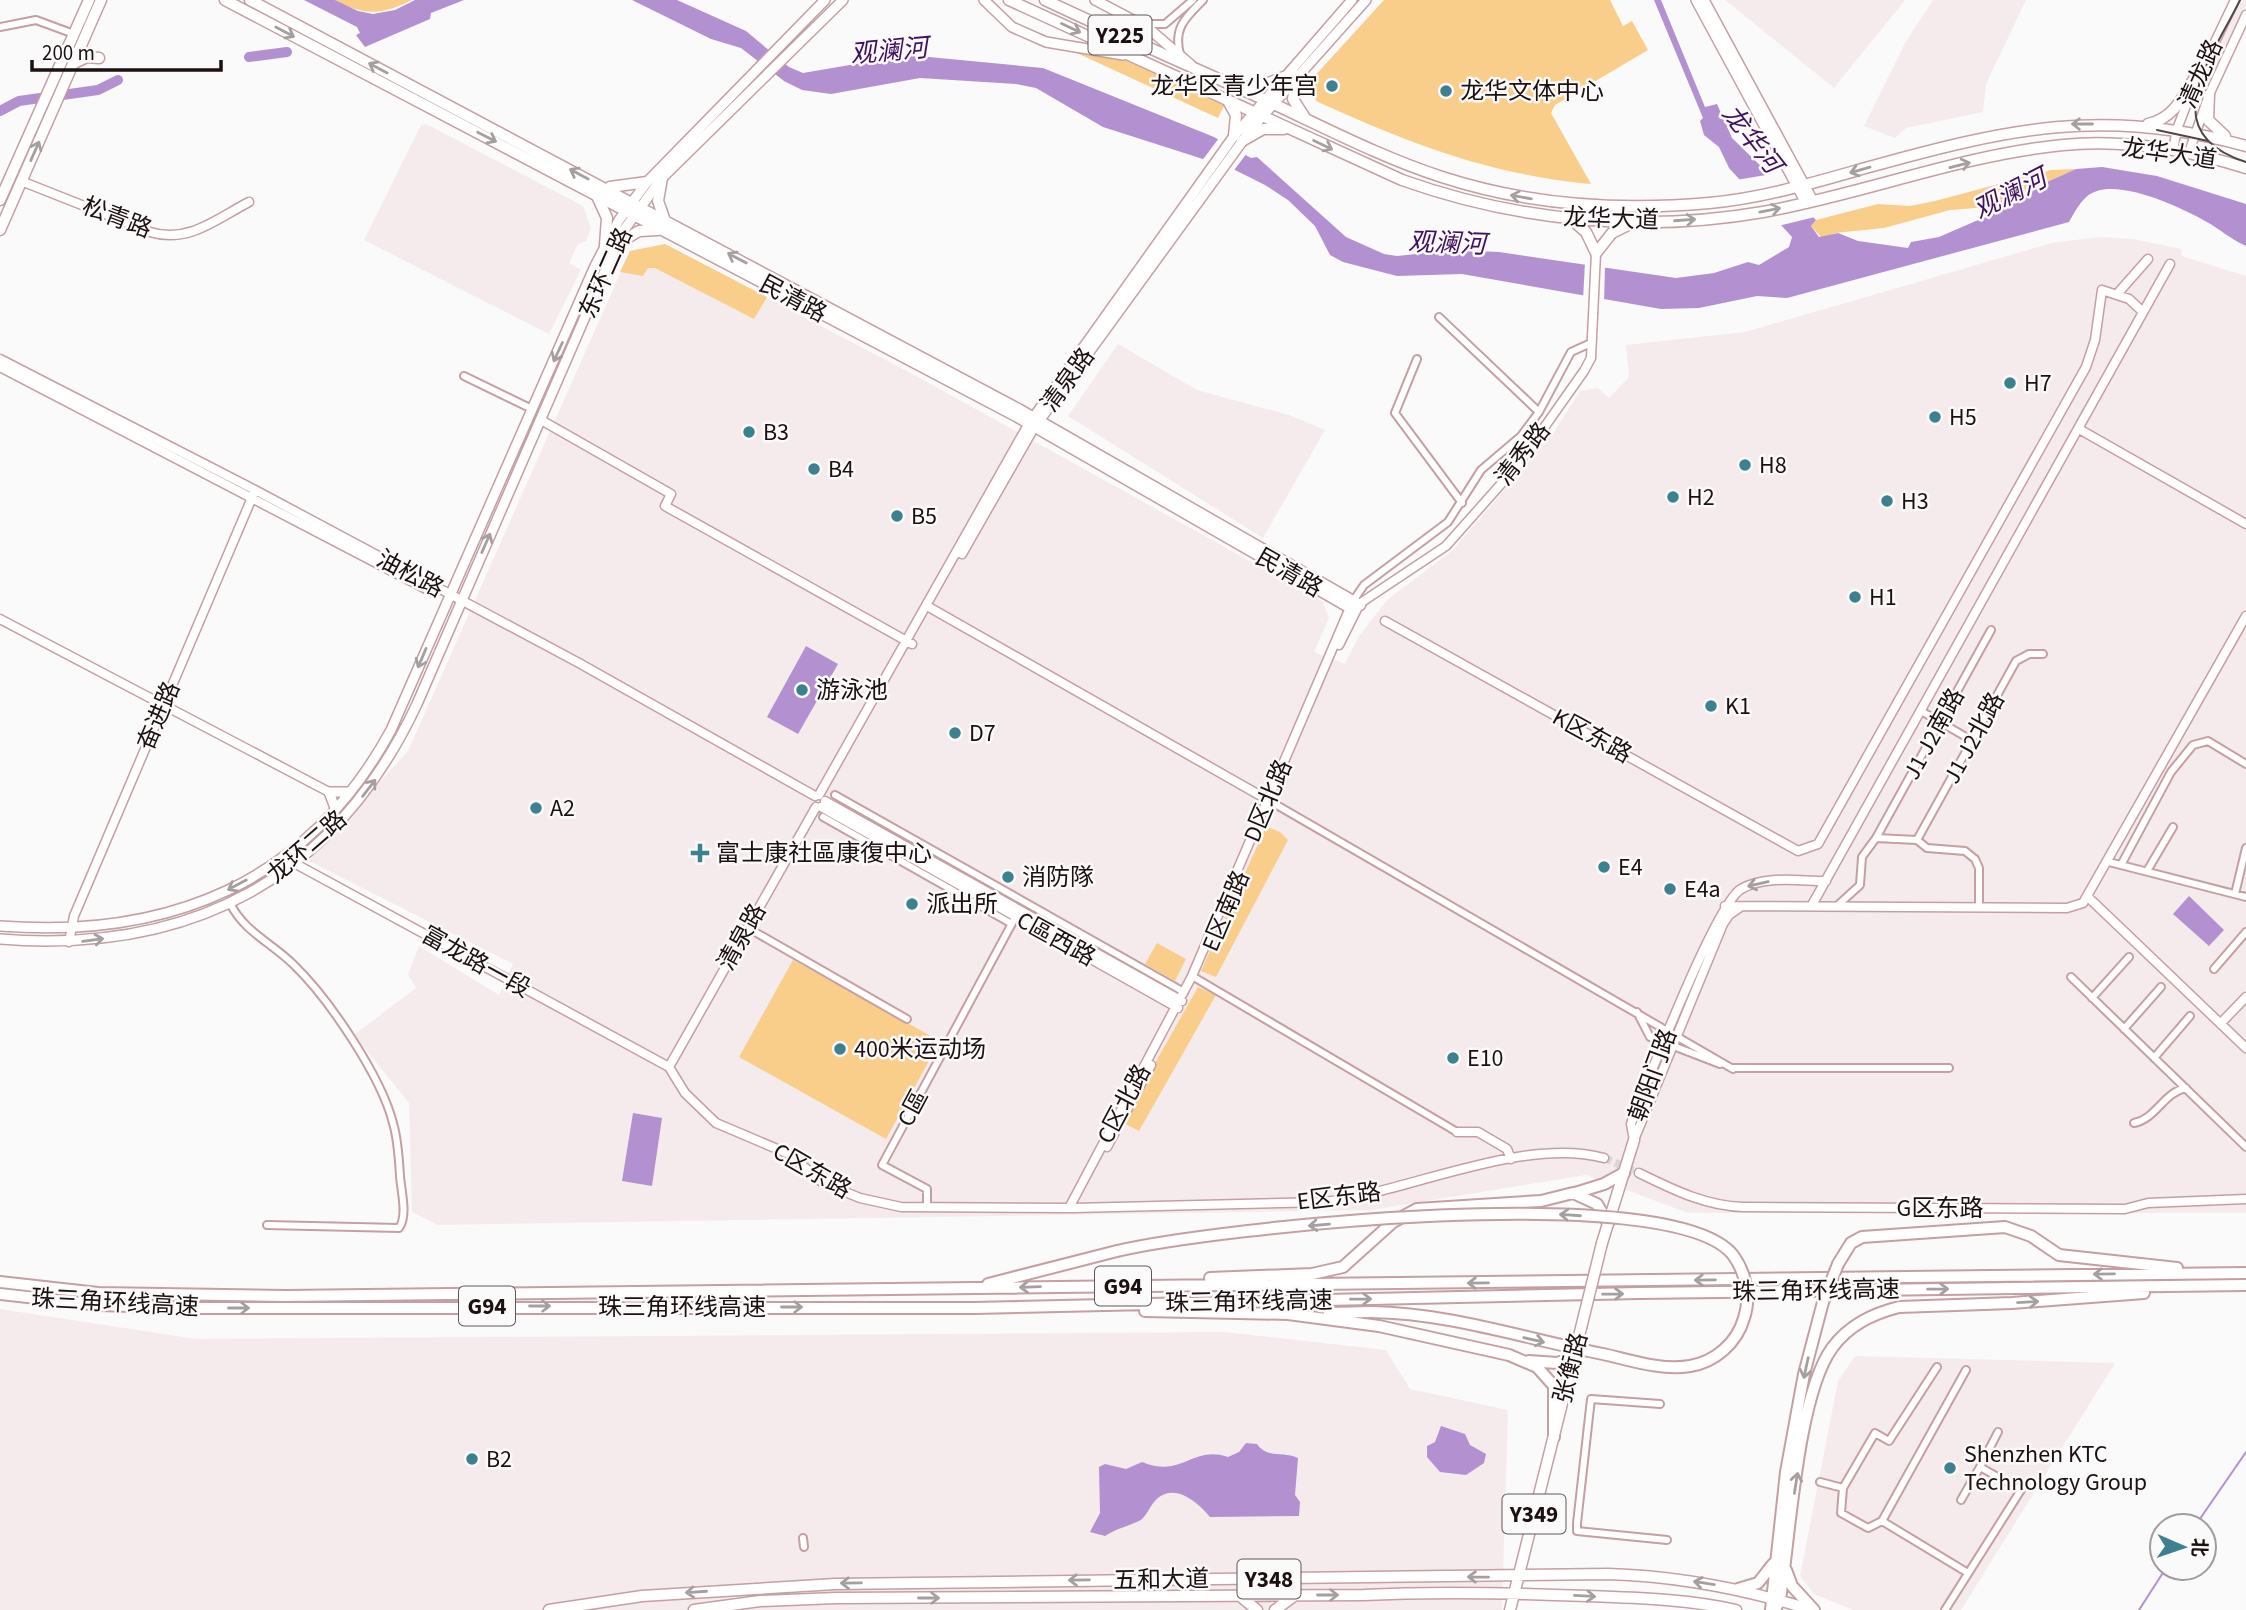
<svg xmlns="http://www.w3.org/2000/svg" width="2246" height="1610" viewBox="0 0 2246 1610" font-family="'Source Sans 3','Noto Sans SC',sans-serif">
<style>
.built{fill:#f5ebec}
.green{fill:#f9cd8a}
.water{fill:#b390d0}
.pier{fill:#fafafa}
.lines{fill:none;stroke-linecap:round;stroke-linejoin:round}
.stream{stroke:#b390d0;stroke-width:2}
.river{stroke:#b390d0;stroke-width:10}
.tertiary-tunnel{stroke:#d9d7d7;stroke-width:8;stroke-dasharray:8 4;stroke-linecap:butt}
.minor-casing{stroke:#c59fa2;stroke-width:10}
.tertiary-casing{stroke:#c59fa2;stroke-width:11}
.secondary-casing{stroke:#c59fa2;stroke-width:12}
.primary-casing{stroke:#c59fa2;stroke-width:13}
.motorway-casing{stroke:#c59fa2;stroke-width:14}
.minor{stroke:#fff;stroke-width:6}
.tertiary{stroke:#fff;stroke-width:8}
.secondary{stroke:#fff;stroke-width:9}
.primary{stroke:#fff;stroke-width:10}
.motorway{stroke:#fff;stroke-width:10}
.tram{stroke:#514748;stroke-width:2}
.primary-bridge-casing{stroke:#c59fa2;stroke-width:13;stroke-linecap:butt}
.motorway-bridge-casing{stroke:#c59fa2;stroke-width:14;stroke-linecap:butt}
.primary-bridge{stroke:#fff;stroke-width:10}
.motorway-bridge{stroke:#fff;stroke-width:10}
.oneway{stroke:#a59fa0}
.poi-dot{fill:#3d8190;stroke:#fafafa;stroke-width:2.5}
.labels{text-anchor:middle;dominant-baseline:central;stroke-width:5;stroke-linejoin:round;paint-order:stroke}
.shield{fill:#fafafa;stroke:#5f5657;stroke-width:2}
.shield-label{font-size:23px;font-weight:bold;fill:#1d1011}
.street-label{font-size:24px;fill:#1d1011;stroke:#fafafa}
.poi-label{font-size:24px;fill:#1d1011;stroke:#fafafa;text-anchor:start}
.water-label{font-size:26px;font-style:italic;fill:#41115e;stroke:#fafafa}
</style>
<rect width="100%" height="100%" fill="#fafafa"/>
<!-- built -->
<path class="built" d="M1725,0H1905L1834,88Z
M1933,0H2026L1986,84L1983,112L1906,128L1895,138L1864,126L1906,41Z
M2238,0H2246V5L2209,81L2201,78Z
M426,124L583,206L591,228L586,241L578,244L569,263L581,270L549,334L364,240L421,125Z
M2099,237L2134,239L2181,249L2182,256L2246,276V1213H1688L1586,1175L1371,1210L438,1225L412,1212L409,1103L354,1035L416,988L408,974L419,946L499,995L513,964L309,861L408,751L630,251L665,244L918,377L1322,601L1329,618L1314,652L1345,664L1359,636L1387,600L1453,550L1554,432L1580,391L1598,388L1609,398L1629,377L1626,345L1745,332L2052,243Z
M1118,344L1197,390L1289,415L1325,430L1263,538L1068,416Z
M0,1309L196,1339L1224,1332L1386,1350L1410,1389L1508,1410L1502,1610H0Z
M1855,1356L2115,1363L1961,1610H1853L1814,1594L1800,1576L1838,1381Z"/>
<!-- green -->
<path class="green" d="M335,0H412C382,15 364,16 335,0Z
M1384,0H1610L1623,26L1632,21L1648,50L1555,105L1551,113L1591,184C1487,174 1411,144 1316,101L1311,80Z
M1066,48L1128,61L1225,104L1218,118Z
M2076,169L2009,199L1976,208L1950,210L1884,228L1835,233L1822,238L1811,226L1816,220L1878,204L1910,206L1935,201L2051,170Z
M665,244L767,297L754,319L655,268H648L643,276L620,272L630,251Z
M1270,828L1280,832L1288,840L1216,977L1201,971L1264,831Z
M1157,943L1186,959L1175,981L1145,964Z
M793,960L940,1041L886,1139L739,1057Z
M1198,987L1216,995L1139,1131L1122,1122Z"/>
<!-- water -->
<path class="water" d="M304,0H335L358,11L373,14L395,10L415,0H464L431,13L430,19L365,47L356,35L360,33L357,27Z
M632,0H677L746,31L789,67L803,73L908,55L1043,68L1214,137L1251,158L1257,157L1346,237L1384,254L1397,256L1455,250L1499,252L1676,278L1714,273L1748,262L1759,265L1789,247L1792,237L1729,168L1719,147L1704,135L1700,121L1703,118L1654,0H1661L1705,107L1717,104L1732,138L1816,220L1811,226L1819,237L1838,233L1858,241L1908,248L1911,242L1939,237L1985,217L1983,206L2009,199L2076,169L2102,167L2157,176L2246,204V246C2230,239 2220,229 2205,221C2180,207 2126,182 2097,191C2083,195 2076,210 2069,222L1787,298L1757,296L1699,308L1661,309L1462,274L1397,276L1343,262L1330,255L1315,226L1288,200L1265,185L1231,168L1103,127L1036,88L1016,84L920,78L831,94L802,90L784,81L741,48L711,39Z
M806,646L838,664L798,734L767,717Z
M2189,896L2224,930L2209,946L2173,914Z
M633,1113L662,1118L652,1186L622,1181Z
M1441,1426L1465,1434L1470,1445L1486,1454L1484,1463L1466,1475L1440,1472L1427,1457V1446L1435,1442Z
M1246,1443L1257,1444C1268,1459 1282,1451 1298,1458L1295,1495L1300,1502L1299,1516L1210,1517C1198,1502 1172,1480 1154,1502C1150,1507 1146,1516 1141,1520C1132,1525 1117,1528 1105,1536L1090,1532L1100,1513L1099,1467L1105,1464L1126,1469L1142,1462C1183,1479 1191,1445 1228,1457L1239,1452Z"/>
<!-- pier -->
<path class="pier" d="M1219,138L1247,153L1232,173L1201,162Z
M1772,174L1794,197L1815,217L1778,226L1736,180Z
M1585,262L1605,266L1604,304L1583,300Z"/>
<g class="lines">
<!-- stream -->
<path class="stream" d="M2195,1526L2246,1452
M2139,1610L2166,1568"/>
<!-- river -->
<path class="river" d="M249,57L287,52
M0,111L19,101L98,90L118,80"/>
<!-- tertiary-tunnel -->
<path class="tertiary-tunnel" d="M1604,1158L1639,1173"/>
<defs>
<path id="minor" d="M1145,24H1165L1193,0
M0,27L36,20L74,34
M1180,54C1173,28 1186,17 1203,0
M1417,359L1395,413L1462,503
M464,376L532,409
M1539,412L1571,352L1591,343
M1353,601L1364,585L1448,522L1481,470L1521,436L1539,412L1439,317
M1921,711L1973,741
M835,795L1184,992
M1268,800L1733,1069
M823,817L1012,924
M1876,838L1991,630
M1917,840L2016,661L2029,654H2043
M2109,862L2246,897
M2121,865L2171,772L2193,745L2208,741L2246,764
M2147,871L2173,827
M2235,894L2246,848
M230,903C244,932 272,943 294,965C329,999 381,1076 393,1123C398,1140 399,1159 400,1176C401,1191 408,1216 399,1228L267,1225
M1838,905L1860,885L1862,857L1876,838L1917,840L1927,848L1965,851L1975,859L1979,868V907
M748,928L907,1019
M2214,969L2246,932
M1192,976L1457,1132
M2071,977L2246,1147
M2092,998L2129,957
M1637,1012L1650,1037L1720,1064
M2124,1029L2161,987
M2154,1058L2190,1016
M1731,1068H1949
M2134,1123C2156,1119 2164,1092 2186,1088
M927,1206V1189L882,1165L1016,916
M1966,1370L1882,1521L1968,1573
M1660,1404L1591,1399L1577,1523V1531L1667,1540
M1980,1467L1998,1432
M1820,1482L1843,1488L1841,1513L1868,1528L1882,1521
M1843,1488L1875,1433L1889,1441L1937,1367
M803,1538L804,1547
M1945,1610L2021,1490L1980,1467L1961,1500"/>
<path id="tertiary" d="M2203,67L2235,0
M2173,150L2177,129L2194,85
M2189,152L2209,95L2246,15
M21,181L150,232C188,244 216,219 249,202
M2118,293L2148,259
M0,359L255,490L579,663L815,796
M0,367L432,592
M541,420L671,494L665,506L912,644
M2079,429L2246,524
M962,554L1035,426
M927,606L1268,800
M1356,606L1446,546L1517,466L1584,371L1591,358L1596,253
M0,619L329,792
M1385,621L1798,851L1818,844L2086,367L2095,340L2102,290L2129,299L2143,312
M1339,645L1358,607
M819,795L1029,423
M825,801L1182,1001
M821,807L1178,1008
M283,857L669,1067L685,1093L716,1123L789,1154L823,1183L860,1198L901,1207L1074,1208L1324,1202C1409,1192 1523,1136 1604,1158
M2089,898L2246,1048
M1812,905L2170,264
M1725,906L2067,908L2083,903L2246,616
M69,942L74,916L254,493
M2221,1023L2246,997
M669,1067L816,807
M1457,1132H1478L1507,1149L1511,1159
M1634,1140L1631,1124L1634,1115C1649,1078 1716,904 1741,889C1765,875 1799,881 1826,881
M1634,1140L1723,924L1729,915L1739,908
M1107,1147L1151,1065
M1639,1173C1672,1189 1705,1206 1743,1207L2125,1209L2148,1203L2246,1199
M1069,1208L1192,976L1352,603"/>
<path id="secondary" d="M984,0L1012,27L1046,42L1123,55
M1095,0L1148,28L1191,65
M1696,0L1806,203
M1704,0L1813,201
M1031,421L1234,136L1352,0
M1036,425L1252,128L1366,0
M335,808L329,792H349
M0,926C169,939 308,883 391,730L595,266L619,220L647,182L825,0
M0,939C191,954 335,879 417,704L621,234L662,178L843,0"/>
<path id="primary" d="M225,0L1016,416L1354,610
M250,0L1020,410L1360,605
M1009,0L1402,180C1517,221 1642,233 1763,212C1863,194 1961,155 2063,145C2124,139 2188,150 2246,168
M1045,0C1117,34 1190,66 1263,99C1322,126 1380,157 1442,177C1528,205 1620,211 1709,203C1764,198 1816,182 1869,167C2006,129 2105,106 2246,146
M74,63L87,57L99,58
M1297,76L1293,99L1305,118
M1240,87L1261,86L1289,75
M2209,95L2208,120L2225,136
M1227,99L1236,115L1234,136
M2148,124C2180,117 2186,86 2205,63
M1242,141L1263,129H1284
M662,178L658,201L664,218
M610,187L647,182
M596,194L607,218L605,245
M0,200L89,0
M1572,220L1586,232L1596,253
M0,230L101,0
M617,244L639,231L658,230
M1596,253L1612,233L1630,224
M1602,1243L1634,1140
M1240,1596L1257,1610
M549,1610L642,1596L835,1584L1608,1574C1678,1576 1745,1589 1812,1610
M694,1610L760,1601L836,1598L1364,1595C1439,1591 1513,1593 1588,1596C1638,1598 1688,1599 1736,1610
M1275,1610L1294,1596
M1510,1610L1581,1328"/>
<path id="motorway" d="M1575,1193L1604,1184L1624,1173
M1838,1264L1851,1243L1862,1237L2005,1227L2031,1236L2059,1255L2177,1268
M1210,1278L1312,1274L1343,1267L1393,1222L1417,1209L1541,1201L1573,1193L1597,1204L1608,1223
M0,1282L98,1293L286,1296L2246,1273
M988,1284L1117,1251
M0,1294L100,1305L188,1308H974L1639,1293L2246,1285
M1145,1311L1288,1314L1379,1326L1509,1355L1537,1367L1554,1386V1437
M1329,1313L1371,1312
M1529,1361L1557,1363L1574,1358
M1786,1570L1792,1586L1814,1610
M1738,1589L1758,1583L1773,1564
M1771,1610L1786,1472L1804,1374L1823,1302
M1775,1610L1780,1599C1790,1537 1797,1397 1832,1348C1849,1325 1872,1314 1899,1307L2012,1303L2144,1293"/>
</defs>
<!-- minor casing -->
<use href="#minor" class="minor-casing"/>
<!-- tertiary casing -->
<use href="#tertiary" class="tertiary-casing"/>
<!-- secondary casing -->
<use href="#secondary" class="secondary-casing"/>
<!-- primary casing -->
<use href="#primary" class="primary-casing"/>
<!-- motorway casing -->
<use href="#motorway" class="motorway-casing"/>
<!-- minor -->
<use href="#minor" class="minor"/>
<!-- tertiary -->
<use href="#tertiary" class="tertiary"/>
<!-- secondary -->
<use href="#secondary" class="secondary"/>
<!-- primary -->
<use href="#primary" class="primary"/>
<!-- motorway -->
<use href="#motorway" class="motorway"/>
<!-- tram -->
<path class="tram" d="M2240,0C2212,58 2152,132 2246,162
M2157,130L2208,141"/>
<defs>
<path id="primary-bridge" d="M1581,1328L1602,1243"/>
<path id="motorway-bridge" d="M1117,1251C1215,1228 1672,1178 1733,1255C1746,1273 1751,1297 1744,1318C1737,1343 1715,1362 1690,1366C1662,1371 1630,1360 1603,1354C1526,1339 1450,1313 1371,1312
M1823,1302L1838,1264"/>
</defs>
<!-- primary-bridge casing -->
<use href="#primary-bridge" class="primary-bridge-casing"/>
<!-- motorway-bridge casing -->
<use href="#motorway-bridge" class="motorway-bridge-casing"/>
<!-- primary-bridge -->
<use href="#primary-bridge" class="primary-bridge"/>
<!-- motorway-bridge -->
<use href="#motorway-bridge" class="motorway-bridge"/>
</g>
<!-- one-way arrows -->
<defs><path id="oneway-shaft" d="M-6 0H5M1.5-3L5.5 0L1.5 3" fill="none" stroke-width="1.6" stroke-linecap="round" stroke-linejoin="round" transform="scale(1.75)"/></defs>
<g class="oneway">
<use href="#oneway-shaft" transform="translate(1071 28) rotate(25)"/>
<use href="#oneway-shaft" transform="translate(285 32) rotate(28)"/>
<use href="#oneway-shaft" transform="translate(378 68) rotate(-152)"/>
<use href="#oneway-shaft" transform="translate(2082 124) rotate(180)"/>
<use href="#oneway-shaft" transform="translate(487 137) rotate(27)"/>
<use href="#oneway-shaft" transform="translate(1323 145) rotate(26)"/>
<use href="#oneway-shaft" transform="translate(35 151) rotate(-66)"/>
<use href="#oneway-shaft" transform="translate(1960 165) rotate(-14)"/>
<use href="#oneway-shaft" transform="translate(1860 170) rotate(164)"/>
<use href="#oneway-shaft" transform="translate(579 174) rotate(-152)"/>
<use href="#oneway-shaft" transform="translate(1521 197) rotate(-170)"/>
<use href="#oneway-shaft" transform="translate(1770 210) rotate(-11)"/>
<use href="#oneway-shaft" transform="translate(1685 220) rotate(-4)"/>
<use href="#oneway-shaft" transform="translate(737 258) rotate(-152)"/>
<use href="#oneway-shaft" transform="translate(558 352) rotate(115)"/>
<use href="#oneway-shaft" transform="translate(486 543) rotate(-66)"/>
<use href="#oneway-shaft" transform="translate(422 658) rotate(113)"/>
<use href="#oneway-shaft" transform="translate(369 788) rotate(-52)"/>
<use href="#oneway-shaft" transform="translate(1758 884) rotate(167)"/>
<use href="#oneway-shaft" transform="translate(237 885) rotate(152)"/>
<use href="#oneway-shaft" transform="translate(93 940) rotate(-7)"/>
<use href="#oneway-shaft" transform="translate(1570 1215) rotate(-176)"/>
<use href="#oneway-shaft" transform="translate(1319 1225) rotate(175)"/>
<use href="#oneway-shaft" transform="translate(2104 1274) rotate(179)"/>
<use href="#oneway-shaft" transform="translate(1705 1280) rotate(179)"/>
<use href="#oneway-shaft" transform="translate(1478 1283) rotate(179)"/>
<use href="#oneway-shaft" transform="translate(1030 1287) rotate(178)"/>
<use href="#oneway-shaft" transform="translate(1938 1289) rotate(-1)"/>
<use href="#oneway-shaft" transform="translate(1613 1294) rotate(-1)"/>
<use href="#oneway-shaft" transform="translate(1361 1299) rotate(-1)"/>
<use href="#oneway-shaft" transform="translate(2028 1302) rotate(-3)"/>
<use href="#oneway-shaft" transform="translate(540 1306)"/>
<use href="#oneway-shaft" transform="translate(792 1307)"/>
<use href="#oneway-shaft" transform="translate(239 1308)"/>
<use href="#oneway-shaft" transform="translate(1534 1340) rotate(13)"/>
<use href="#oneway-shaft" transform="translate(1806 1368) rotate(102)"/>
<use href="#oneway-shaft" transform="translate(1796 1483) rotate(-81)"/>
<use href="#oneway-shaft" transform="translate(1478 1577) rotate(-179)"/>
<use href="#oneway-shaft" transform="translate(1079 1580) rotate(179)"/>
<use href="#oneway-shaft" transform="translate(851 1583) rotate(179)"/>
<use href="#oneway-shaft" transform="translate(1704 1583) rotate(-171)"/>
<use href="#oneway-shaft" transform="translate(696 1592) rotate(176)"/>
<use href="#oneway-shaft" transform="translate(1328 1595)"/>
<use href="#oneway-shaft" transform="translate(1585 1596) rotate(3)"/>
<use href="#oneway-shaft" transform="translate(929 1598)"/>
</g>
<!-- markers -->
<g class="poi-dot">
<circle cx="1332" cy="86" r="7"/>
<circle cx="1446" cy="91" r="7"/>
<circle cx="2010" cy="383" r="7"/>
<circle cx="1935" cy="417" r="7"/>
<circle cx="749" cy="432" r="7"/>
<circle cx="1745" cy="465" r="7"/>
<circle cx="814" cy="469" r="7"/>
<circle cx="1673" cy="497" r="7"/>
<circle cx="1887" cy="501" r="7"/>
<circle cx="897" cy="516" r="7"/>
<circle cx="1855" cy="597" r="7"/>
<circle cx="802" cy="690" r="7"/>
<circle cx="1711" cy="706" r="7"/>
<circle cx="955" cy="733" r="7"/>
<circle cx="536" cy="808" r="7"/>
<path d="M696.5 842.5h7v7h7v7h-7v7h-7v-7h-7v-7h7z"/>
<circle cx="1604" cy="867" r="7"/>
<circle cx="1008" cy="877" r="7"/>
<circle cx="1670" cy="889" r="7"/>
<circle cx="912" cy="904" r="7"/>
<circle cx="840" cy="1049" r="7"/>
<circle cx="1453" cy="1058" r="7"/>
<circle cx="472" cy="1459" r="7"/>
<circle cx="1950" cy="1468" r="7"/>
</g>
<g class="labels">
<!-- shield labels -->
<g class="shield">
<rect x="1088.5" y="15.5" width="63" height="39" rx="5"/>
<rect x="1095" y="1266.5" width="56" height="39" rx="5"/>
<rect x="459" y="1286.5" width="56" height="39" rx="5"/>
<rect x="1502.5" y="1494.5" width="63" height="39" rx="5"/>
<rect x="1237.5" y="1559.5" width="63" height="39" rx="5"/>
</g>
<g class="shield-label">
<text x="1120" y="35">Y225</text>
<text x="1123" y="1286">G94</text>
<text x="487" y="1306">G94</text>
<text x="1534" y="1514">Y349</text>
<text x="1269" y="1579">Y348</text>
</g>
<!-- street labels -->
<g class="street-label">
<text transform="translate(2201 74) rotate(-66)">清龙路</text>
<text transform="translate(2169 154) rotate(8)">龙华大道</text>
<text transform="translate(117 218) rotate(21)">松青路</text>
<text transform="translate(1611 219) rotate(2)">龙华大道</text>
<text transform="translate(606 273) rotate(-66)">东环二路</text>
<text transform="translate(793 299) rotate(28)">民清路</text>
<text transform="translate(1068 380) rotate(-54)">清泉路</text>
<text transform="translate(1523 454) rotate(-52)">清秀路</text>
<text transform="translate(1289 573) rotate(30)">民清路</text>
<text transform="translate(410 574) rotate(28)">油松路</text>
<text transform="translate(159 716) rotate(-67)">奋进路</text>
<text transform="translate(1934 734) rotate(-61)">J1 J2南路</text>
<text transform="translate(1592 736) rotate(29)">K区东路</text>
<text transform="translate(1974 738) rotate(-61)">J1 J2北路</text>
<text transform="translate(1268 801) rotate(-67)">D区北路</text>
<text transform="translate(307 847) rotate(-41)">龙环二路</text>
<text transform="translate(1226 911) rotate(-67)">E区南路</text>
<text transform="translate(742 937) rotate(-61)">清泉路</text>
<text transform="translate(1056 939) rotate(29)">C區西路</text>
<text transform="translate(476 962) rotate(29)">富龙路一段</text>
<text transform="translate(1653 1075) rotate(-70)">朝阳门路</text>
<text transform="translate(1124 1104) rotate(-62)">C区北路</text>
<text transform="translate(913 1108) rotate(-62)">C區</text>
<text transform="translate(812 1171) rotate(30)">C区东路</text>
<text transform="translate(1339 1197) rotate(-7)">E区东路</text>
<text x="1940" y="1208">G区东路</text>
<text transform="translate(1816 1291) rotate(-1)">珠三角环线高速</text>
<text transform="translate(1249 1302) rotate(-1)">珠三角环线高速</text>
<text transform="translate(115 1303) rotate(3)">珠三角环线高速</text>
<text x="682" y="1307">珠三角环线高速</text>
<text transform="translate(1571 1368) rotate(-76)">张衡路</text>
<text transform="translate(1161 1580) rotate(-1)">五和大道</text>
</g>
<!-- poi labels -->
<g class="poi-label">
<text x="1318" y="86" text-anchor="end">龙华区青少年宫</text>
<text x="1460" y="91">龙华文体中心</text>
<text x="2024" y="383">H7</text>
<text x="1949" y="417">H5</text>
<text x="763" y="432">B3</text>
<text x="1759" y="465">H8</text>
<text x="828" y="469">B4</text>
<text x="1687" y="497">H2</text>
<text x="1901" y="501">H3</text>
<text x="911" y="516">B5</text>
<text x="1869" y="597">H1</text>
<text x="816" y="690">游泳池</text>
<text x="1725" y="706">K1</text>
<text x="969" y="733">D7</text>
<text x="550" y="808">A2</text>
<text x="716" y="853">富士康社區康復中心</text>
<text x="1618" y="867">E4</text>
<text x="1022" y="877">消防隊</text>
<text x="1684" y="889">E4a</text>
<text x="926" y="904">派出所</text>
<text x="854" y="1049">400米运动场</text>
<text x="1467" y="1058">E10</text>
<text x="1964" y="1454">Shenzhen KTC<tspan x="1964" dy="28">Technology Group</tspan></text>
<text x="486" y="1459">B2</text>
</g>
<!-- water labels -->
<g class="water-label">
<text transform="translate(889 51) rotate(-5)">观澜河</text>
<text transform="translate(1752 139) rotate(52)">龙华河</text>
<text transform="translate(2010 194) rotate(-27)">观澜河</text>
<text transform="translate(1447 243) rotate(2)">观澜河</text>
</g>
</g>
<!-- north arrow -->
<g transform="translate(2183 1547) rotate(92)"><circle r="33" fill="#fafafa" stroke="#a29c9d" stroke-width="2"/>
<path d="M0-5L12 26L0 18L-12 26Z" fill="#3d8190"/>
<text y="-10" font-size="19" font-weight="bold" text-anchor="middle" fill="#1d1011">北</text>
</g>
<!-- scale -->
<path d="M32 60v10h189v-10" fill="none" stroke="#1d1011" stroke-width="3.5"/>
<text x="42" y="60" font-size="21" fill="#1d1011" stroke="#fafafa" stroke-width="5" paint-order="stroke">200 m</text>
</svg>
